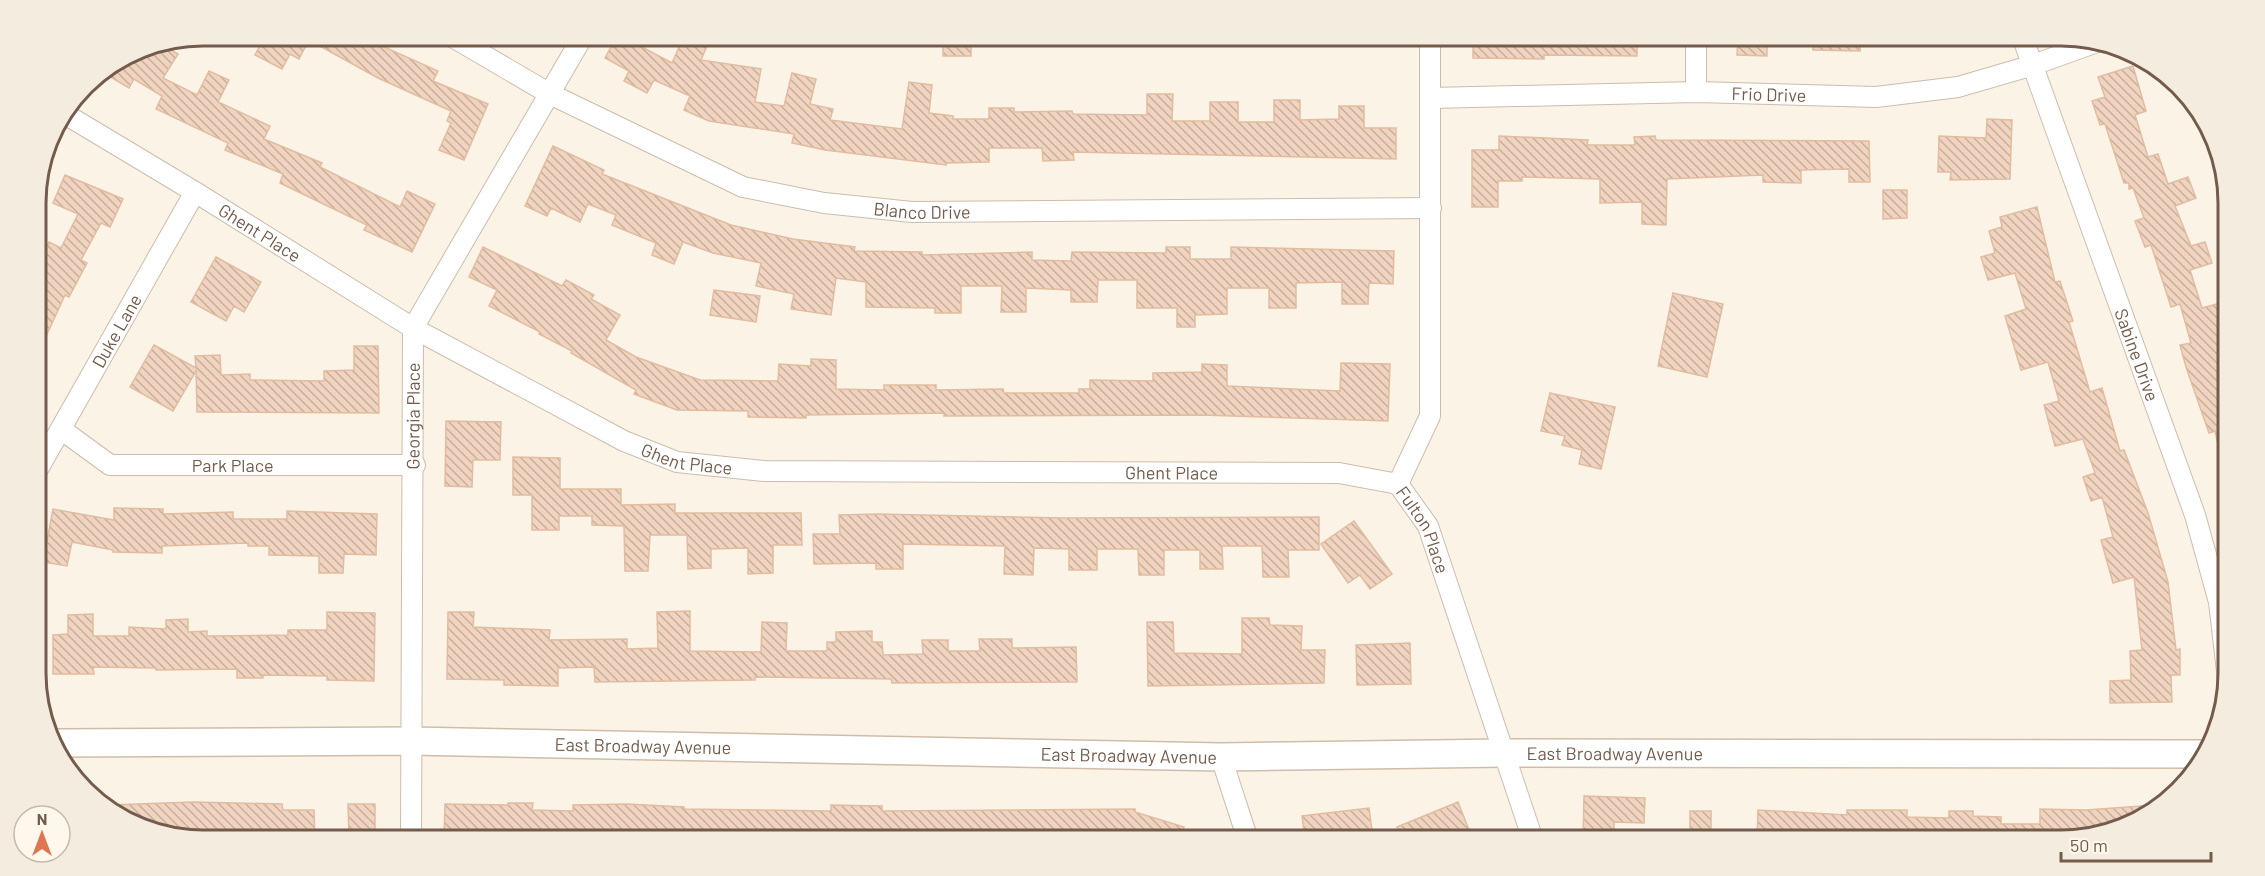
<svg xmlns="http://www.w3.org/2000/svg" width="2265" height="876" viewBox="0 0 2265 876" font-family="Barlow,sans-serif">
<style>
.building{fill:url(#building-back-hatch);stroke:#e2bca0;stroke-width:1.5}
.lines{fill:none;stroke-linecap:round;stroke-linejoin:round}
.street-casing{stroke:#cdbcad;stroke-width:22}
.secondary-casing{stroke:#cfbdaa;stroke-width:30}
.street{stroke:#fff;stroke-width:20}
.secondary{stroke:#fff;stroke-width:27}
.labels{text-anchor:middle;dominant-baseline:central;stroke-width:6;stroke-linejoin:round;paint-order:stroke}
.street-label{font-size:18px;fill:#745c4c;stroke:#fef8ec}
.rim{fill:none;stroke:#745c4c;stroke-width:3}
</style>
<defs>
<pattern id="building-back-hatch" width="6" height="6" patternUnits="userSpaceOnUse" patternTransform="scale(1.5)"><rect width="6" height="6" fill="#f0d4bf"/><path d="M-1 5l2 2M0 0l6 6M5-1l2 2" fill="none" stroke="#c7af9d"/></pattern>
</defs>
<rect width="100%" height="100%" fill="#fbf4e6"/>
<!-- building -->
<path class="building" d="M265,36H368L383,44L382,46L438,71L433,81L488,104L464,160L439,150L451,123L447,121L451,111L378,78L309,40L299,59L290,54L282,69L255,55Z
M617,36H645L640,46L672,63L684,36L707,46L701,60L761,69L755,102L784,106L792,73L816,79L810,104L833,109L830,120L902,129L909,82L932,85L929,113L953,116V119H989V108H1014V112L1072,111L1073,114L1147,115V94H1173L1172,121H1210V102H1238V122H1274V100H1300V120L1339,119V106H1364V128H1396V159L1073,152L1074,160L1043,161L1042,148H989V162L947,163L946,165L825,150L792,143L794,134L709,121L684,110L690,96L654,80L647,93L624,81L629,71L605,58Z
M943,36H971V56H943Z
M1473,36H1637V56L1544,55V59L1473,58Z
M1738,36H1767V56L1737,55Z
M1813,36H1861L1860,51L1813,50Z
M161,44L178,54L163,78L197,95L209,71L229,80L218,102L270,126L264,139L322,163L320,167L400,207L407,191L435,204L412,252L364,230L367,225L280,183L283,174L225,150L228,143L156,109L162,96L134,79L129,88L102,72L139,49Z
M2133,66L2146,111L2135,115L2148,157L2158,154L2168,184L2188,177L2196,198L2175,206L2191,246L2205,242L2212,263L2190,270L2202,308L2228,301V328L2220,330L2227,356L2221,357L2228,379V462H2222L2215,431L2209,433L2186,367L2180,345L2191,343L2180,304L2171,307L2151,245L2145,247L2135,221L2144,218L2133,188L2129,189V183H2124L2105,124L2100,125L2092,101L2105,97L2098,77Z
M1987,119L2012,120L2010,179L1950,180L1951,172H1938L1939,136L1986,138Z
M1499,136L1588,140L1587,145H1635L1634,137L1655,136L1656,140L1869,141L1870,182H1849V169L1801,170V183L1763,182V175L1667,179L1666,225L1642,224V202L1600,203V179L1522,177V181H1498V207H1472V150H1499Z
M553,146L604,170L602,174L731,225L793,239L855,247L854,251L922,252V255L1032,252V260L1071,261L1072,252L1166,253V247H1190V259H1231V247L1394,251L1393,284L1369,283L1368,304H1342V282L1296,283V308H1269V288H1227V314L1195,315V327H1177V308H1137V280H1098L1097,302H1071V290L1026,288V312H1001L1002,286H961V313H935V308L866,307V282L836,278L831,315L791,309L794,294L756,286L761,263L713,253L683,242L674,264L652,255L656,243L612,225L616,215L588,204L580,222L551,208L547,216L525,206Z
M65,175L123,199L110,227L101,223L81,260L87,263L69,297L65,295L37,356V266L49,242L61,248L78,214L53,203Z
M1883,190H1907V218L1883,219Z
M2037,207L2055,282L2060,281L2073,321L2069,322L2090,392L2102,388L2120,451L2124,450L2148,513L2168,582L2176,650L2180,649V675H2171L2172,702L2110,703V681L2131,680L2130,651L2142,650L2134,577L2113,583L2101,540L2113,537L2102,497L2091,501L2083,477L2095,473L2083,439L2055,446L2044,405L2059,401L2048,362L2021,370L2005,316L2026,309L2015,273L1988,280L1981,257L1995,253L1989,231L2002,227L2000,217Z
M483,247L562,286L566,280L594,295L591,299L620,315L606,340L636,357L700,380L778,381L779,364L811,366V359L836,360V389L884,390V385H936V390L1003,389L1004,393H1079V389H1090V380L1153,381V373L1202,372V364L1227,365V386L1340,391L1341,363L1390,364L1388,421L1201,415L944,416V413L806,415V418L748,417V411L677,410L634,394L636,390L571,353L572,351L539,334L540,332L489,306L497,290L469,277Z
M216,257L261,282L244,312L234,306L226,321L191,302Z
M714,290L760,296L756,322L710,315Z
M1673,293L1723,304L1707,377L1658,366Z
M154,345L196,368L195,356L220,355L221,375L250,374V380L324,381V371L354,370V346H378L379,413L197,412L196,371L173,411L130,387Z
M1550,393L1615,407L1601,469L1579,464L1582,450L1562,445L1565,436L1541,431Z
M446,421L501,422L500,460H473L472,487L445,486Z
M513,457L560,458V489H621V505L675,504V513H801L802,545H773V573L748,574V548L711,549V568L688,569L687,535H650L648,571H625L624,526L592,525V516H559V530H532V495H513Z
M114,508L163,509V514L233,512V519H287V511L377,514L376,555L344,554L343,573H319V556L269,555V546H248V543L162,546V553L113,552V550L72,542L67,566L43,562L53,509L114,520Z
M877,514L1063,518L1319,517V550H1288L1289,577H1263L1262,546H1222L1223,569H1200V550H1164V575H1139L1138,549H1097V570H1069V549L1034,548L1033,575L1004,574L1005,546L903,544V569H876V563L814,564L813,534H840L839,515Z
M1354,521L1392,574L1370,589L1360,575L1348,583L1321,544Z
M690,611V651L761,652L762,622L787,623L786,651H827V642H836V632L872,631V642H882L883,655L923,654L922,640H948V651H980L979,639H1012V648L1076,647L1077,682L892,683L891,679L755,677V680L595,682L594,667L558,668V686L504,685V680L447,679L448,612H474L473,627L550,630L549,640L627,639V649L658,648L657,612Z
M327,612L375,613L374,681L327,680V676L263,675V678H237V669L156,670V668L93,667L94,674H53V635L68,634V615L93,614V636H129V627L166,629V620L188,619V632L207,631V636L288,635V630H327Z
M1242,618H1269L1270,625L1302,626L1301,650H1325L1324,683L1148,686L1147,622H1173L1174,653L1242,654Z
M1410,643L1411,684L1357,685L1356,645Z
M1584,796L1645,798L1644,823L1614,822V840H1583Z
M194,802L282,804L283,810H314L315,840H263V833L195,832L196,839L149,831L110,805Z
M1458,802L1473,840H1403L1397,827Z
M508,803H533L532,810L573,811V805L627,804L684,807V809L831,811V805L882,806V811L1135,809V812L1184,827L1180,840H1088V834L1044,833V840H508V837L444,836L445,804L508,805Z
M348,804H375V840H349Z
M2155,805V809L2072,840H1757L1758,810L1847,815V810H1907V817L1949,818V811H1973V816L2001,817V824H2040V809L2086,810Z
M1369,808L1373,838L1305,840L1302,816Z
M1690,811H1711V840H1690Z"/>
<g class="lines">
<defs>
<g id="street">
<path id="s1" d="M451,36L550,94L743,187L824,203L912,212L1431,208"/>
<path id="s2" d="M1430,36V416L1398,484L1428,526L1533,840"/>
<path d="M1696,36V92"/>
<path id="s3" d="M2022,36L2195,515L2219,602L2228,680"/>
<path id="s4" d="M1431,98L1696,92L1876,97L1958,87L2033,65L2097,42"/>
<path id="s5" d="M65,114L195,192L413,328L624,441L677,462L764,471L1339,473L1398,484"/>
<path id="s6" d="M62,430L110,465H415"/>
<path id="s7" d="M38,469L195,192"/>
<path d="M1221,757L1248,840"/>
<path id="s8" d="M411,840L413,328L583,36"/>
</g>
<g id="secondary">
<path id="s9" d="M58,743L411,741L1221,757L1504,753L2201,754"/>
</g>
</defs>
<!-- street casing -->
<use href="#street" class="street-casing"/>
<!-- secondary casing -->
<use href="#secondary" class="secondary-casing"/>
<!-- street -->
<use href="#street" class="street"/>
<!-- secondary -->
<use href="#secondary" class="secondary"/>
</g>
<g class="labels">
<!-- street labels -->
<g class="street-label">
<text stroke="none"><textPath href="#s4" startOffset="338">Frio Drive</textPath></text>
<text stroke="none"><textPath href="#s1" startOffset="510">Blanco Drive</textPath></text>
<text stroke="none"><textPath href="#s5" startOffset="228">Ghent Place</textPath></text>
<text stroke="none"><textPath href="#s7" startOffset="159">Duke Lane</textPath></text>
<text stroke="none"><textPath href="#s3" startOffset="339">Sabine Drive</textPath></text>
<text stroke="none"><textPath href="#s8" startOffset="424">Georgia Place</textPath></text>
<text stroke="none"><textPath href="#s5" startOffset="714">Ghent Place</textPath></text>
<text stroke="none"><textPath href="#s6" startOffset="182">Park Place</textPath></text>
<text stroke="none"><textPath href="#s5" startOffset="1200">Ghent Place</textPath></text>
<text stroke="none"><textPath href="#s2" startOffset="508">Fulton Place</textPath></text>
<text stroke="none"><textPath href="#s9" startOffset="585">East Broadway Avenue</textPath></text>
<text stroke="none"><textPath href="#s9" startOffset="1557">East Broadway Avenue</textPath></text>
<text stroke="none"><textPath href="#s9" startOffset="1071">East Broadway Avenue</textPath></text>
</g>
</g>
<!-- crop -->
<path d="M0 0H2265V876H0ZM203 46H2061A157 157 0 0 1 2218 203V673A157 157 0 0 1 2061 830H203A157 157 0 0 1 46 673V203A157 157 0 0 1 203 46Z" fill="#f3ecdf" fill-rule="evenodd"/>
<path class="rim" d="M203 46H2061A157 157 0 0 1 2218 203V673A157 157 0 0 1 2061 830H203A157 157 0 0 1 46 673V203A157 157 0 0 1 203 46Z"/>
<!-- north arrow -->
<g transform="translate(42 834)"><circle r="28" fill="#fef8ec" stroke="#c7baac" stroke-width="1.5"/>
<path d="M0-4.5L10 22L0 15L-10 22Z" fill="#e07651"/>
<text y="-9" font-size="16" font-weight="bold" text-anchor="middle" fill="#745c4c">N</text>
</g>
<!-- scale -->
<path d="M2061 852v9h150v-9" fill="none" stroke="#745c4c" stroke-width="3"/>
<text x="2070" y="852" font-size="18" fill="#745c4c" stroke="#fef8ec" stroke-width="4.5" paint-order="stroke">50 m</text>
</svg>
